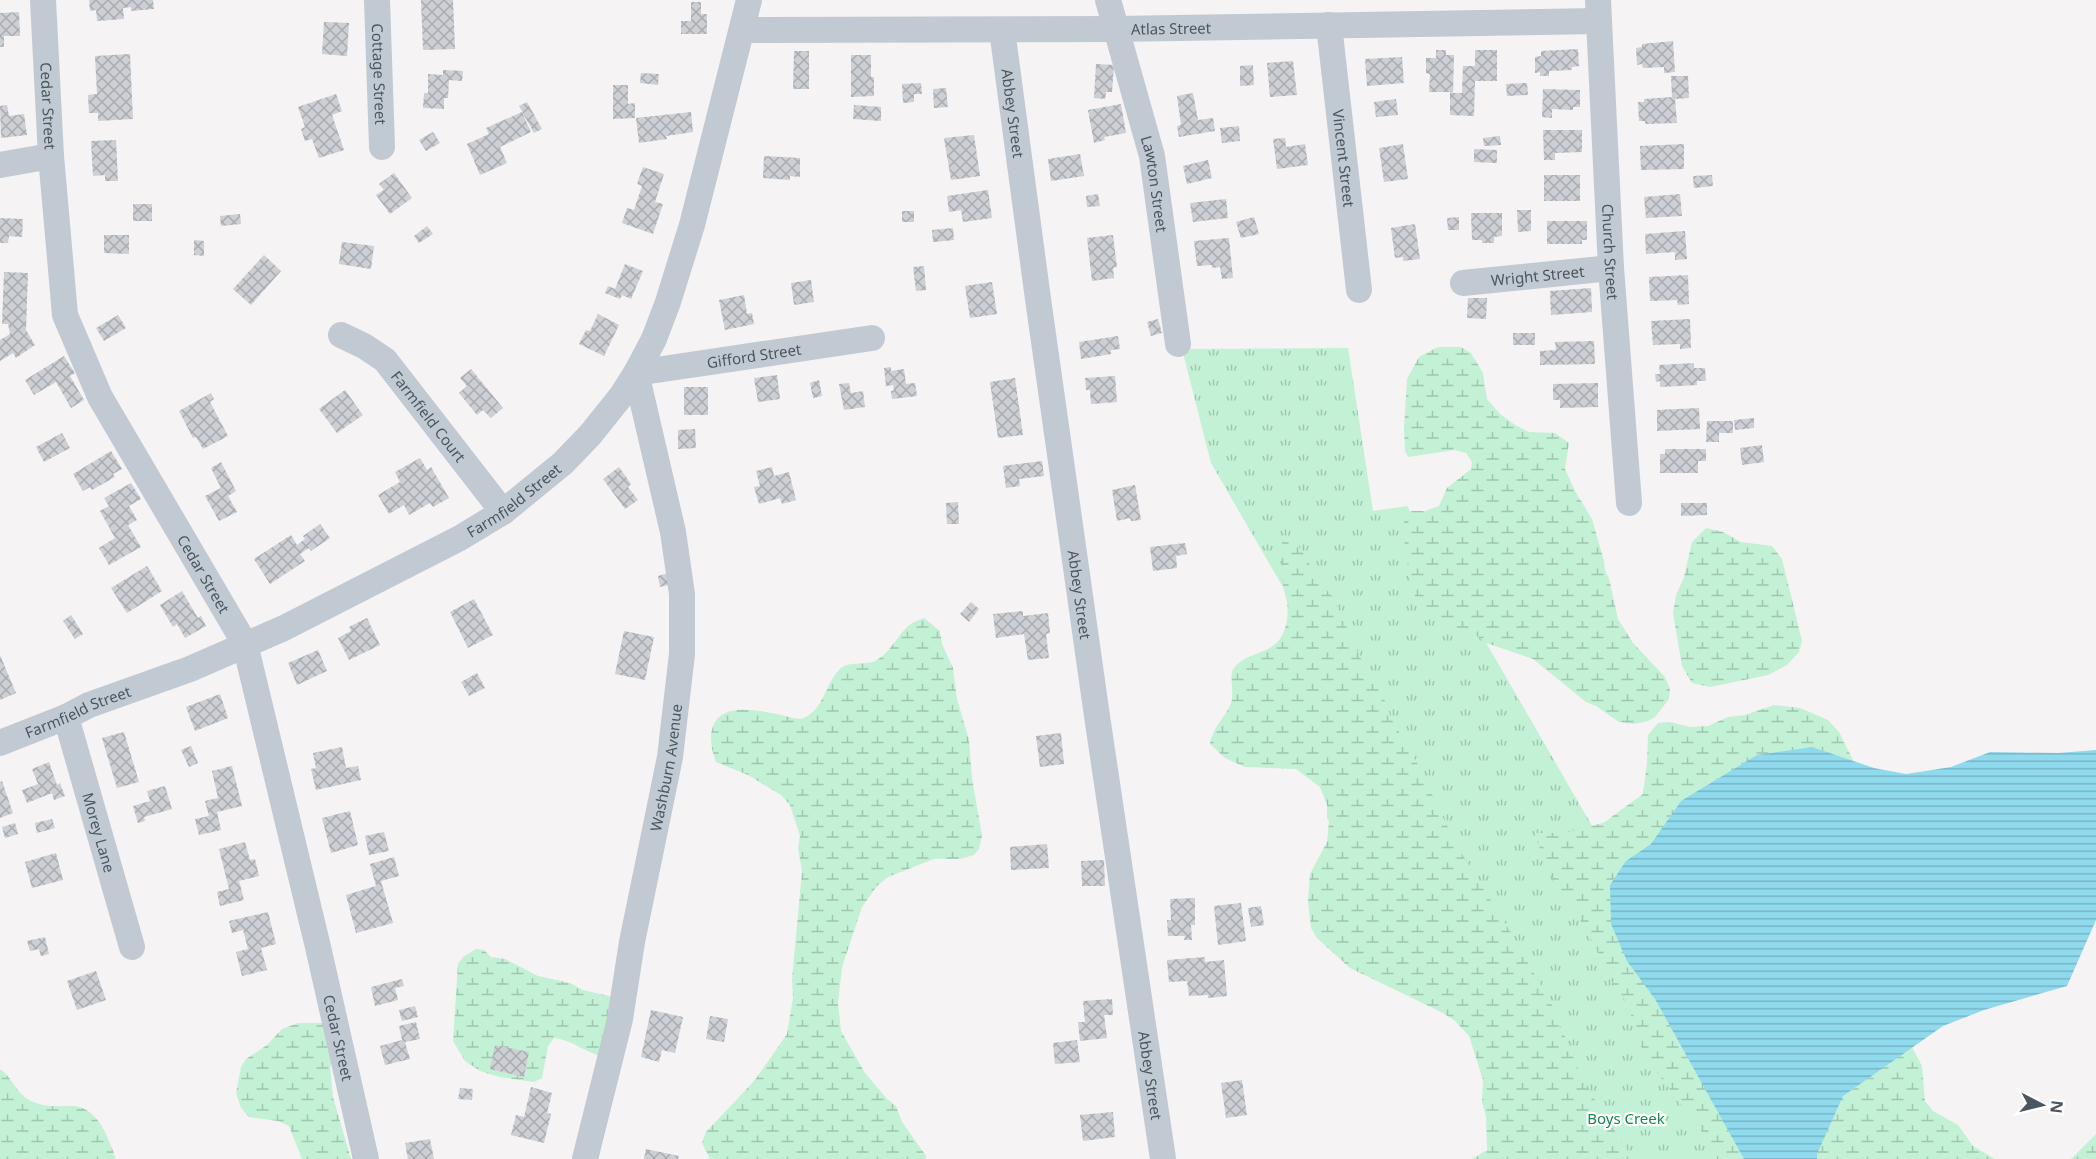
<svg xmlns="http://www.w3.org/2000/svg" width="2096" height="1159" viewBox="0 0 2096 1159" font-family="'Noto Sans',sans-serif">
<style>
.grass{fill:url(#grass-tufts)}
.wetland{fill:url(#wetland-marsh)}
.water{fill:url(#water-rules)}
.building{fill:url(#building-cross-hatch)}
.lines{fill:none;stroke-linecap:round;stroke-linejoin:round}
.minor{stroke:#c1cad2;stroke-width:26}
.labels{text-anchor:middle;dominant-baseline:central;stroke-width:4.5;stroke-linejoin:round;paint-order:stroke}
.street-label{font-size:15px;fill:#4a5661;stroke:#fff}
.park-label{font-size:15px;fill:#17864f;stroke:#fff}
</style>
<defs>
<pattern id="grass-tufts" width="24" height="20" patternUnits="userSpaceOnUse" patternTransform="scale(1.5)"><rect width="24" height="20" fill="#c3f1d5"/><path d="M3 7l-1-3M5 7V3M7 7l1-3M15 17l-1-3M17 17v-4M19 17l1-3" fill="none" stroke="#a0c6b0"/></pattern>
<pattern id="wetland-marsh" width="20" height="14" patternUnits="userSpaceOnUse" patternTransform="scale(1.5)"><rect width="20" height="14" fill="#c3f1d5"/><path d="M1 5h8M5 5V1M11 12h8M15 12V8" fill="none" stroke="#a0c6b0"/></pattern>
<pattern id="water-rules" width="6" height="5" patternUnits="userSpaceOnUse" patternTransform="scale(1.5)"><rect width="6" height="5" fill="#90daee"/><path d="M0 2.5h6" fill="none" stroke="#78b4c4"/></pattern>
<pattern id="building-cross-hatch" width="8" height="8" patternUnits="userSpaceOnUse" patternTransform="scale(1.5)"><rect width="8" height="8" fill="#cdcfd5"/><path d="M0 0l8 8M0 8l8-8" fill="none" stroke="#a8abb0"/></pattern>
</defs>
<rect width="100%" height="100%" fill="#f5f3f3"/>
<!-- grass -->
<path class="grass" d="M1348,348L1373,511L1407,506L1702,1016L1762,1159H1596L1579,1098L1211,463L1182,349Z"/>
<!-- wetland -->
<path class="wetland" d="M1438,347H1461L1471,353L1483,373L1487,399L1500,414L1515,425L1529,432L1555,433L1569,443L1565,469L1575,491L1592,519L1604,561L1605,571L1609,578L1618,619L1633,643L1665,677L1670,689L1669,699L1655,717L1648,721L1634,724L1619,722L1596,706L1586,702L1533,659L1486,643L1477,636L1460,630L1447,619L1423,610L1417,603L1409,575L1403,531L1405,515L1411,511H1425L1439,506L1447,488L1471,469L1472,462L1466,453L1454,450L1408,457L1405,451L1404,428L1407,379L1419,357Z
M1706,528L1723,532L1741,542L1772,546L1782,559L1802,641L1799,652L1787,665L1768,675L1710,687L1692,683L1682,666L1673,613L1676,595L1684,577L1692,542Z
M1286,538L1292,540L1301,549L1320,583L1333,597L1366,670L1383,696L1392,720L1416,761L1457,846L1510,931L1553,1007L1556,1020L1571,1048L1582,1080L1633,1159H1472L1487,1150L1486,1116L1482,1102L1483,1080L1469,1036L1455,1021L1443,1013L1350,968L1317,938L1311,928L1308,901L1310,874L1327,842L1329,821L1327,818V805L1320,787L1296,769L1245,767L1225,758L1210,744C1214,724 1225,719 1231,703C1235,690 1228,676 1234,668C1245,654 1262,655 1274,645C1286,636 1289,617 1287,602C1286,596 1283,590 1283,584C1283,569 1283,563 1279,547Z
M924,618L940,631L942,644L953,668L957,699L969,740L972,778L982,836L979,849L974,855L960,859H934L888,877L877,886L862,907L842,967L838,1003L841,1031L865,1073L887,1099L896,1106L902,1122L926,1156V1159H710L702,1143L706,1132L755,1080L787,1034L793,998L792,979L802,871L798,848L800,836L790,805L781,795L748,775L716,762C711,748 707,731 718,718C732,703 767,712 785,716C790,717 797,720 803,718C822,712 826,684 838,671C848,659 865,667 877,660C893,650 898,633 911,624C915,621 920,620 924,618Z
M1774,705L1800,708L1828,720L1839,732L1852,758L1864,797L1895,1015L1922,1066L1925,1101L1933,1111L1958,1125L1973,1146L1995,1159H1717L1708,1140L1656,1071L1640,1045L1628,1005L1605,972L1595,946L1574,909L1558,891L1536,839L1535,833H1564L1603,823L1643,794L1647,763L1648,735L1658,723L1670,722L1690,727L1708,726L1728,717L1745,715Z
M476,949L484,950L491,957L505,959L538,976L570,983L583,990L613,997L605,1057C587,1054 573,1040 554,1038L548,1046L542,1078L534,1082L499,1077L480,1071L465,1061L453,1041L458,964L463,957Z
M298,1023H324L335,1050L330,1068L333,1097L351,1159H302L289,1126L278,1121L249,1117L241,1108L236,1093L241,1067L246,1059L267,1045L282,1029Z
M0,1069C12,1077 16,1093 29,1100C40,1106 54,1107 66,1106C97,1103 107,1135 116,1159H0Z
M2096,1134V1159H2071Z"/>
<!-- water -->
<path class="water" d="M1812,747L1874,768L1906,774L1951,767L1990,752L2058,753L2096,750V920L2067,986L1984,1010L1943,1026L1843,1096L1817,1154V1159H1744L1655,999L1627,961L1611,924L1610,885L1626,861L1651,844L1681,801L1757,755Z"/>
<!-- building -->
<path class="building" d="M89,0H153L154,9L131,11V7L123,8L124,19L97,21L96,10L90,11Z
M421,0H453L455,49L423,50Z
M691,2H701V14H707V34H681V21H691Z
M19,12L20,36H4V47H0V13Z
M324,22L349,23L347,56L322,54Z
M1673,41L1675,72L1664,73V67L1643,68L1642,64L1637,65L1636,48L1642,47V44Z
M1578,49L1579,66L1572,67V70L1549,71V76H1540V72L1535,73V57L1541,56V51Z
M1436,50H1446V55H1454L1453,93H1462L1463,66H1475V50H1497V81H1475L1474,116L1450,115V92H1429L1430,74L1426,73V58H1436Z
M794,51H809V89H793Z
M130,54L133,119L98,121V113H89L88,95L97,94L95,56Z
M851,55H871V77H874V96L851,97Z
M1402,57L1404,83L1367,86L1365,59Z
M1293,61L1297,95L1270,97L1267,63Z
M1096,64L1114,65L1112,92H1106L1105,99L1094,98Z
M1253,65L1254,85L1240,86V66Z
M443,70L463,71L462,81L449,80L448,98H444V109L423,108L424,93H428V74L443,75Z
M641,73L659,74L658,85L640,83Z
M1671,76H1688L1689,98L1675,99L1677,123L1645,124V121H1639L1638,102H1644V99L1672,97Z
M921,83L922,94H914V102L903,103L902,84Z
M1527,83L1528,95L1507,96L1506,84Z
M613,85H628V104L635,103V118L613,119Z
M946,88L948,107L934,108L933,89Z
M1543,89L1580,90V107H1573V110L1552,109V118L1542,117Z
M1193,93L1198,120L1213,118L1215,131L1179,137L1177,126L1181,125L1177,96Z
M336,94L342,111L332,115L344,150L319,158L312,139L305,141L301,129L305,127L298,107Z
M1396,99L1398,115L1376,117L1374,102Z
M527,102L542,129L534,133L519,106Z
M1121,104L1126,133L1104,137L1105,140L1094,143L1088,110Z
M7,105L9,116L24,114L27,135L1,138L0,106Z
M854,105L881,107V121L853,119Z
M522,112L531,132L500,147L507,163L480,175L467,144L489,134L486,128Z
M691,112L693,132L666,136L667,139L639,143L636,118Z
M1239,126L1240,141L1222,143L1220,128Z
M1543,130H1582V152L1555,153V160H1544Z
M433,132L440,143L426,151L419,140Z
M974,135L980,176L951,180L944,138Z
M1500,136L1501,145L1484,146L1483,138Z
M1285,138L1286,147L1305,144L1308,165L1277,169L1273,139Z
M116,140L118,181H105V175L93,176L91,141Z
M1403,144L1408,179L1384,182L1379,148Z
M1684,144V169L1641,170L1640,146Z
M1474,149L1497,150V163L1474,162Z
M1080,154L1084,176L1051,181L1048,159Z
M764,156L800,158V177L790,176V180L763,178Z
M1208,160L1212,178L1187,184L1183,166Z
M643,167L664,174L655,202L663,204L653,234L622,223L627,208L634,210L642,186L637,184Z
M394,173L412,198L390,214L376,195L384,190L379,184Z
M1544,175H1580V201H1544Z
M1712,175L1713,186L1694,188L1693,176Z
M988,190L992,218L963,222L961,210L949,212L947,196Z
M1098,194L1100,206L1087,207L1086,196Z
M1680,194L1682,216L1646,218L1644,197Z
M1226,199L1228,218L1193,222L1190,203Z
M133,204H152V221H133Z
M1517,210H1531V231L1518,232Z
M902,211H914V222H902Z
M1471,213H1502V236L1494,237V243H1482V240H1472Z
M240,214L241,224L221,226L220,216Z
M1254,217L1259,234L1241,238L1236,222Z
M1459,217V230H1448L1447,218Z
M0,218L23,219L22,237L9,236L8,243H0Z
M1547,221H1587V240H1582V244H1547Z
M1415,224L1420,259L1403,261V257L1395,258L1391,228Z
M427,226L433,234L419,243L414,236Z
M953,228L954,240L933,242L932,230Z
M1685,231L1687,259L1675,260V252L1646,254L1645,234Z
M104,235H129V254L104,253Z
M1113,235L1117,267L1113,268L1114,278L1092,281L1087,238Z
M1229,238L1233,278L1222,279L1220,267L1212,268V265L1197,266L1194,241Z
M194,240L204,241V256L194,255Z
M342,242L374,246L371,269L339,264Z
M264,255L281,271L251,305L233,289Z
M625,264L643,271L631,299L622,295L620,299L605,293L608,286L615,289Z
M924,266L926,290L916,291L913,267Z
M4,272L28,273L26,330L35,345L16,358L13,353L0,361V340L10,334L8,324H2Z
M1688,275L1689,304L1678,305L1677,300L1650,301L1649,277Z
M811,280L814,302L794,305L791,283Z
M992,282L997,314L970,318L965,286Z
M1591,288L1592,312L1551,315L1550,291Z
M744,295L747,314L752,313L754,324L725,330L719,300Z
M1468,298H1487L1486,319L1467,318Z
M598,314L619,325L604,356L579,344L586,330L590,331Z
M118,315L126,328L104,341L96,328Z
M1158,319L1162,333L1151,336L1147,322Z
M1690,319L1691,348L1680,349V344L1653,345L1651,321Z
M1513,333H1535V345H1513Z
M1118,336L1120,349L1111,350V354L1081,359L1079,342Z
M1594,341L1595,364L1540,365V351L1556,350L1555,342Z
M64,356L75,373L70,376L84,400L71,408L56,382L34,395L25,380Z
M1694,363V368H1705L1706,381H1697V385L1660,387V381L1656,382L1655,374H1660L1659,365Z
M891,367V371L904,369L906,384L915,383L917,396L892,399L891,391L894,390L893,385L886,386L884,368Z
M471,369L503,408L491,418L483,410L477,415L459,393L467,386L460,378Z
M777,375L780,399L758,402L754,378Z
M1115,376L1117,402L1091,404L1090,390H1086L1085,378Z
M1015,378L1023,435L998,438L990,382Z
M819,380L822,396L813,398L810,383Z
M849,383L851,393L863,391L865,407L844,410L839,384Z
M1598,383V407L1560,408V400H1553V384Z
M684,387H708V415H684Z
M345,390L363,415L337,433L319,409Z
M211,393L214,399L210,402L228,436L203,449L196,437L193,438L179,411Z
M1699,408L1700,429L1657,431V410Z
M1754,418V428L1735,430L1734,420Z
M1707,421H1733V433H1719V442H1706Z
M695,429L696,448L678,449V430Z
M62,433L70,448L44,462L36,447Z
M1762,445L1764,462L1742,465L1740,448Z
M1665,449H1706V461H1698V473H1660V454H1665Z
M111,451L122,469L113,474L115,477L92,490L90,487L83,491L73,474Z
M420,458L427,470L431,467L449,498L433,507L430,503L409,515L404,505L389,514L378,495L400,482L395,472Z
M1042,461L1044,476L1019,479L1020,486L1006,488L1003,466Z
M221,462L236,491L228,496L237,512L219,521L205,496L221,488L211,468Z
M619,467L631,484L628,487L638,500L625,509L603,479Z
M772,467L774,476L789,472L796,500L782,504L780,498L759,504L754,487L760,486L756,471Z
M131,483L141,499L129,506L137,520L128,525L141,547L109,565L99,548L115,538L100,511L109,506L104,498Z
M1135,485L1141,520L1131,521L1130,518L1117,521L1112,490Z
M958,502L959,524H947L946,503Z
M1681,503H1707V515L1681,516Z
M320,524L330,538L311,551L309,548L300,554L305,561L270,584L254,559L291,535L297,545L305,539L303,536Z
M1185,543L1187,554L1176,556L1177,568L1153,571L1150,547Z
M147,566L162,591L127,613L111,588Z
M669,573L672,584L660,587L658,576Z
M182,591L198,618L201,616L206,626L185,638L177,624L173,627L160,605Z
M474,599L493,635L468,648L450,612Z
M971,602L979,609L969,622L960,614Z
M1023,611V616L1048,613L1050,633L1046,634L1049,658L1028,660L1024,634L996,638L993,614Z
M71,615L83,634L75,639L63,621Z
M367,618L380,645L349,660L338,638L351,631L349,627Z
M624,631L654,637L645,680L615,674Z
M318,650L327,671L297,685L288,663Z
M0,655L16,693L0,700Z
M477,673L485,688L469,696L461,682Z
M220,694L228,718L195,731L186,707Z
M124,732L139,782L117,788L102,738Z
M1061,733L1064,764L1040,767L1036,736Z
M191,746L198,763L189,767L181,750Z
M342,747L346,768L358,766L361,780L316,790L311,769L316,768L313,753Z
M49,762L57,785L60,783L65,796L54,800L52,793L27,803L22,790L38,784L32,769Z
M232,766L242,806L217,812L221,830L199,835L195,819L209,816L205,801L218,798L212,771Z
M2,781L13,813L0,818V782Z
M165,786L172,809L144,817L145,821L138,823L133,806L150,801L147,791Z
M350,811L358,845L331,853L322,818Z
M52,819L55,828L37,833L35,823Z
M15,823L18,834L5,838L2,827Z
M384,832L389,851L369,855L365,836Z
M245,842L250,860L255,859L259,876L239,881L244,900L220,906L217,892L229,889L219,849Z
M1047,844L1049,868L1011,870L1010,847Z
M56,853L63,880L32,888L25,862Z
M394,857L399,876L381,881L393,923L356,933L346,895L376,886L370,864Z
M1104,860L1105,886H1082L1081,861Z
M1195,898V925H1191L1192,940H1184L1185,936H1168L1167,920H1171L1170,899Z
M1241,903L1246,941L1218,945L1214,906Z
M1261,906L1264,925L1251,927L1248,908Z
M268,912L276,944L261,948L267,970L242,976L236,952L248,949L243,930L232,933L229,921Z
M45,937L49,954L41,956L39,949L30,951L27,941Z
M1205,957V962L1224,960L1227,996L1208,998V995L1189,996L1187,981L1169,982L1167,960Z
M96,971L106,1000L77,1010L67,981Z
M402,979L404,986L395,988L398,1000L375,1006L371,987Z
M1112,999L1113,1015H1104L1107,1038L1080,1041L1078,1022H1085L1083,1001Z
M415,1006L418,1017L402,1021L399,1010Z
M651,1010L683,1017L675,1053L662,1050L659,1062L641,1057Z
M710,1016L728,1019L724,1042L706,1039Z
M416,1022L420,1039L405,1042L410,1059L385,1065L380,1046L402,1040L399,1026Z
M1077,1040L1080,1062L1055,1064L1053,1043Z
M495,1045L529,1052L524,1077L490,1069Z
M1242,1080L1247,1115L1226,1118L1221,1083Z
M531,1087L552,1093L547,1113L551,1114L544,1143L511,1135L516,1115L524,1117Z
M460,1088L473,1089L472,1100L458,1099Z
M1113,1112L1115,1137L1083,1141L1080,1115Z
M430,1139L434,1159H408L405,1143Z
M646,1149L679,1156L678,1159H644Z"/>
<g class="lines">
<!-- minor -->
<g class="minor">
<path id="s1" d="M43,0L51,156L65,315L100,397L245,644L318,947L366,1159"/>
<path id="s2" d="M377,0L382,147"/>
<path id="s3" d="M1108,0L1152,156L1178,344"/>
<path id="s4" d="M1598,0L1611,268L1629,503"/>
<path id="s5" d="M1329,25L1359,290"/>
<path id="s6" d="M742,30L1115,29L1599,21"/>
<path id="s7" d="M1002,30L1038,299L1098,723L1163,1159"/>
<path d="M0,165L51,156"/>
<path id="s8" d="M1463,283L1611,268"/>
<path id="s9" d="M341,335L364,346L385,360L503,512"/>
<path id="s10" d="M66,717L132,947"/>
<path id="s11" d="M0,743L66,717L89,705L190,669L284,628L460,538L503,512L563,463L590,435L622,395L636,373L654,339L668,302L692,225L749,0"/>
<path id="s12" d="M585,1159L620,1019L632,942L670,757L682,654V594L673,532L636,373L872,338"/>
</g>
</g>
<g class="labels">
<!-- street labels -->
<g class="street-label">
<text stroke="none"><textPath href="#s6" startOffset="429">Atlas Street</textPath></text>
<text stroke="none"><textPath href="#s2" startOffset="74">Cottage Street</textPath></text>
<text stroke="none"><textPath href="#s1" startOffset="106">Cedar Street</textPath></text>
<text stroke="none"><textPath href="#s7" startOffset="84">Abbey Street</textPath></text>
<text stroke="none"><textPath href="#s5" startOffset="134">Vincent Street</textPath></text>
<text stroke="none"><textPath href="#s3" startOffset="190">Lawton Street</textPath></text>
<text stroke="none"><textPath href="#s4" startOffset="252">Church Street</textPath></text>
<text stroke="none"><textPath href="#s8" startOffset="75">Wright Street</textPath></text>
<text stroke="none"><textPath href="#s12" startOffset="920">Gifford Street</textPath></text>
<text stroke="none"><textPath href="#s9" startOffset="122">Farmfield Court</textPath></text>
<text stroke="none"><textPath href="#s11" startOffset="570">Farmfield Street</textPath></text>
<text stroke="none"><textPath href="#s1" startOffset="610">Cedar Street</textPath></text>
<text stroke="none"><textPath href="#s7" startOffset="570">Abbey Street</textPath></text>
<text stroke="none"><textPath href="#s11" startOffset="84">Farmfield Street</textPath></text>
<text stroke="none"><textPath href="#s12" startOffset="400">Washburn Avenue</textPath></text>
<text stroke="none"><textPath href="#s10" startOffset="120">Morey Lane</textPath></text>
<text stroke="none"><textPath href="#s1" startOffset="1096">Cedar Street</textPath></text>
<text stroke="none"><textPath href="#s7" startOffset="1056">Abbey Street</textPath></text>
</g>
<!-- park labels -->
<g class="park-label">
<text x="1626" y="1118">Boys Creek</text>
</g>
</g>
<!-- north arrow -->
<g transform="translate(2042 1105) rotate(97)" stroke="#ffffff" stroke-width="4.5" paint-order="stroke">
<path d="M0-4.5L10 22L0 15L-10 22Z" fill="#4a5661"/>
<text y="-9" font-size="16" font-weight="bold" text-anchor="middle" fill="#4a5661">N</text>
</g>
</svg>
